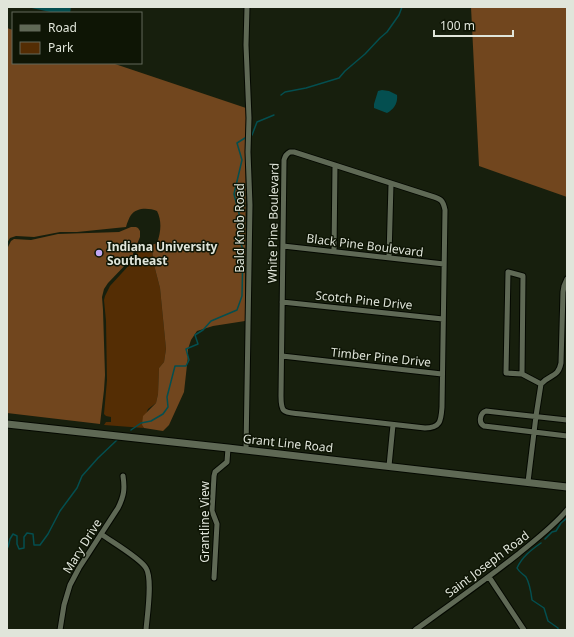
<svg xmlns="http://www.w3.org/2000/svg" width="574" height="637" viewBox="0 0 574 637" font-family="'Noto Sans',sans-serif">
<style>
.green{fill:#542d04}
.forest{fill:#71461e}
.water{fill:#044f50}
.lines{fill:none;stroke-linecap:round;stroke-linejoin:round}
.stream{stroke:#044f50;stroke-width:1.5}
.minor-casing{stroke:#040800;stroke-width:7}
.secondary-casing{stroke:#040800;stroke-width:9}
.minor{stroke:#5f6955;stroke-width:5}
.secondary{stroke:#5f6955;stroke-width:7}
.poi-dot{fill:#c1a8f3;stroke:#0e1505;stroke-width:1.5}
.labels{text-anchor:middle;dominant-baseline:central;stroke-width:3;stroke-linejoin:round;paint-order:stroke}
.street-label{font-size:12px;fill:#e0e5da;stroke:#0e1505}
.poi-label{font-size:12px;font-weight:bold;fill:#e0e5da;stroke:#0e1505;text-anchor:start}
</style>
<rect width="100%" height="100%" fill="#171f0d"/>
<!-- green -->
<path class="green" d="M152,245L153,261L160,288L166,349L164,362L159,368L158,394L156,403L148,409L142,425L144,428L104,425L106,422H111V417L106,416L104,414L107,380L106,321L104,300L105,296L110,286L132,262L139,247Z"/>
<!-- forest -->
<path class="forest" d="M471,7H567V197L479,166Z
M7,28L13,30V63H112L246,108L245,321L213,326L197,331L191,340L188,349V356L184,392L169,425L163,431L144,428L142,425L143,416L156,403L158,394L159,368L164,362L166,349L160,288L153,261L152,245L157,243C161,232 162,221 157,211C149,208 137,207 131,215C129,218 127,223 126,227L77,232H60L34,237L16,236L10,238L7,243Z
M131,227H136L138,228L140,231V237L135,249L131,259L108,283L104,289L102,297L103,310L105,375L104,390L100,424L7,413V249L11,241L14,239L31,240L58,234L119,232Z"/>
<!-- water -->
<path class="water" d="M27,7H71L70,13H55Z
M382,90L389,91L397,95C398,103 394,109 387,113L374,108V104L378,91Z"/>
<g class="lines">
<!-- stream -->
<path class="stream" d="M281,95L285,92L306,88L339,78L345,71L365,54L380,38L387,32L399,15L402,7
M252,135L257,122L274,115
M131,430L141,423L151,421L163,414L168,407L167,397L175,366H186L189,360L186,349L198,344L195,335L203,330L211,321L237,310L242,296L243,249L238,237L242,225L234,194L242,160L237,143L245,138
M545,539L552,532L556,531L561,523L567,518
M541,543C531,550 522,557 517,568C519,572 523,574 526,577C530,584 531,592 532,600L544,608L548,621L558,628V630
M7,547H8L10,539L13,534L17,536V544L19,549L24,548V537L27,533L33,534L34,545H40L48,534L60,511L77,488L82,476L98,458L117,440"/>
<defs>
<path id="minor" d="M290,152H294L431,196C441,199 443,200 445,210L442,407C441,420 441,428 425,428L301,414C284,412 281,414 281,396L284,160C285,156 286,154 290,152Z
M283,246L444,264
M334,251L335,165
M389,257L391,184
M282,302L443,319
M282,356L442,374
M522,374L523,276L508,272L506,373L522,374L541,384
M567,420L486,411C480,413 478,423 484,426L567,436
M246,450L250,205L248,152L249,118L246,45L247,7
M389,466L393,425
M528,482L536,416L541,384C550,374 558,378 561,363L563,292L564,286L567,279
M101,534C112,542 140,558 146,568C153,579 147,616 146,630
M489,577L524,630
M214,578L217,524L212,511L214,476L215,472L227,462L228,448
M60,630L64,605L70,585L79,568L118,508C124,496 125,489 123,476
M415,630C450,605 484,581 517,555C534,541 553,527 567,510"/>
<path id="secondary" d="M7,424L228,448L567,487"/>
</defs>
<!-- minor casing -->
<use href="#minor" class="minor-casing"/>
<!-- secondary casing -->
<use href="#secondary" class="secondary-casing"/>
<!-- minor -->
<use href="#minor" class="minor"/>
<!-- secondary -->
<use href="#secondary" class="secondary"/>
</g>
<!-- markers -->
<circle class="poi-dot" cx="99" cy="253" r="4"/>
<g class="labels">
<!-- street labels -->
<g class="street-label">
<text transform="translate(273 223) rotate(-89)">White Pine Boulevard</text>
<text transform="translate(239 228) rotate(-90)">Bald Knob Road</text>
<text transform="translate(365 245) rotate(7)">Black Pine Boulevard</text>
<text transform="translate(364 300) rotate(6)">Scotch Pine Drive</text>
<text transform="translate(381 357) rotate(6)">Timber Pine Drive</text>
<text transform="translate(288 443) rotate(6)">Grant Line Road</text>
<text transform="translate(204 522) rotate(-90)">Grantline View</text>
<text transform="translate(82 546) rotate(-58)">Mary Drive</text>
<text transform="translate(487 564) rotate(-37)">Saint Joseph Road</text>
</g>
<!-- poi labels -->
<g class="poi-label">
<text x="107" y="246">Indiana University<tspan x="107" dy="14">Southeast</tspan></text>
</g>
</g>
<!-- border -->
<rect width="574" height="637" fill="none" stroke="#e0e5da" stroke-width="16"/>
<!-- legend -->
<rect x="12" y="12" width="130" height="52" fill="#0e1505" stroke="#62685a"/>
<rect x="20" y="25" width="20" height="6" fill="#5f6955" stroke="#62685a"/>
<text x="48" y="32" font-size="12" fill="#e0e5da">Road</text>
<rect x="20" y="42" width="20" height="12" fill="#542d04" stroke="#62685a"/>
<text x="48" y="52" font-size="12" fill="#e0e5da">Park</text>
<!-- scale -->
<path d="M434 30v6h79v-6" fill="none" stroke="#e0e5da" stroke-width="2"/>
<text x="440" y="30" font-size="12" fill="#e0e5da" stroke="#0e1505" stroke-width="3" paint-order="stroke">100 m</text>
</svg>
